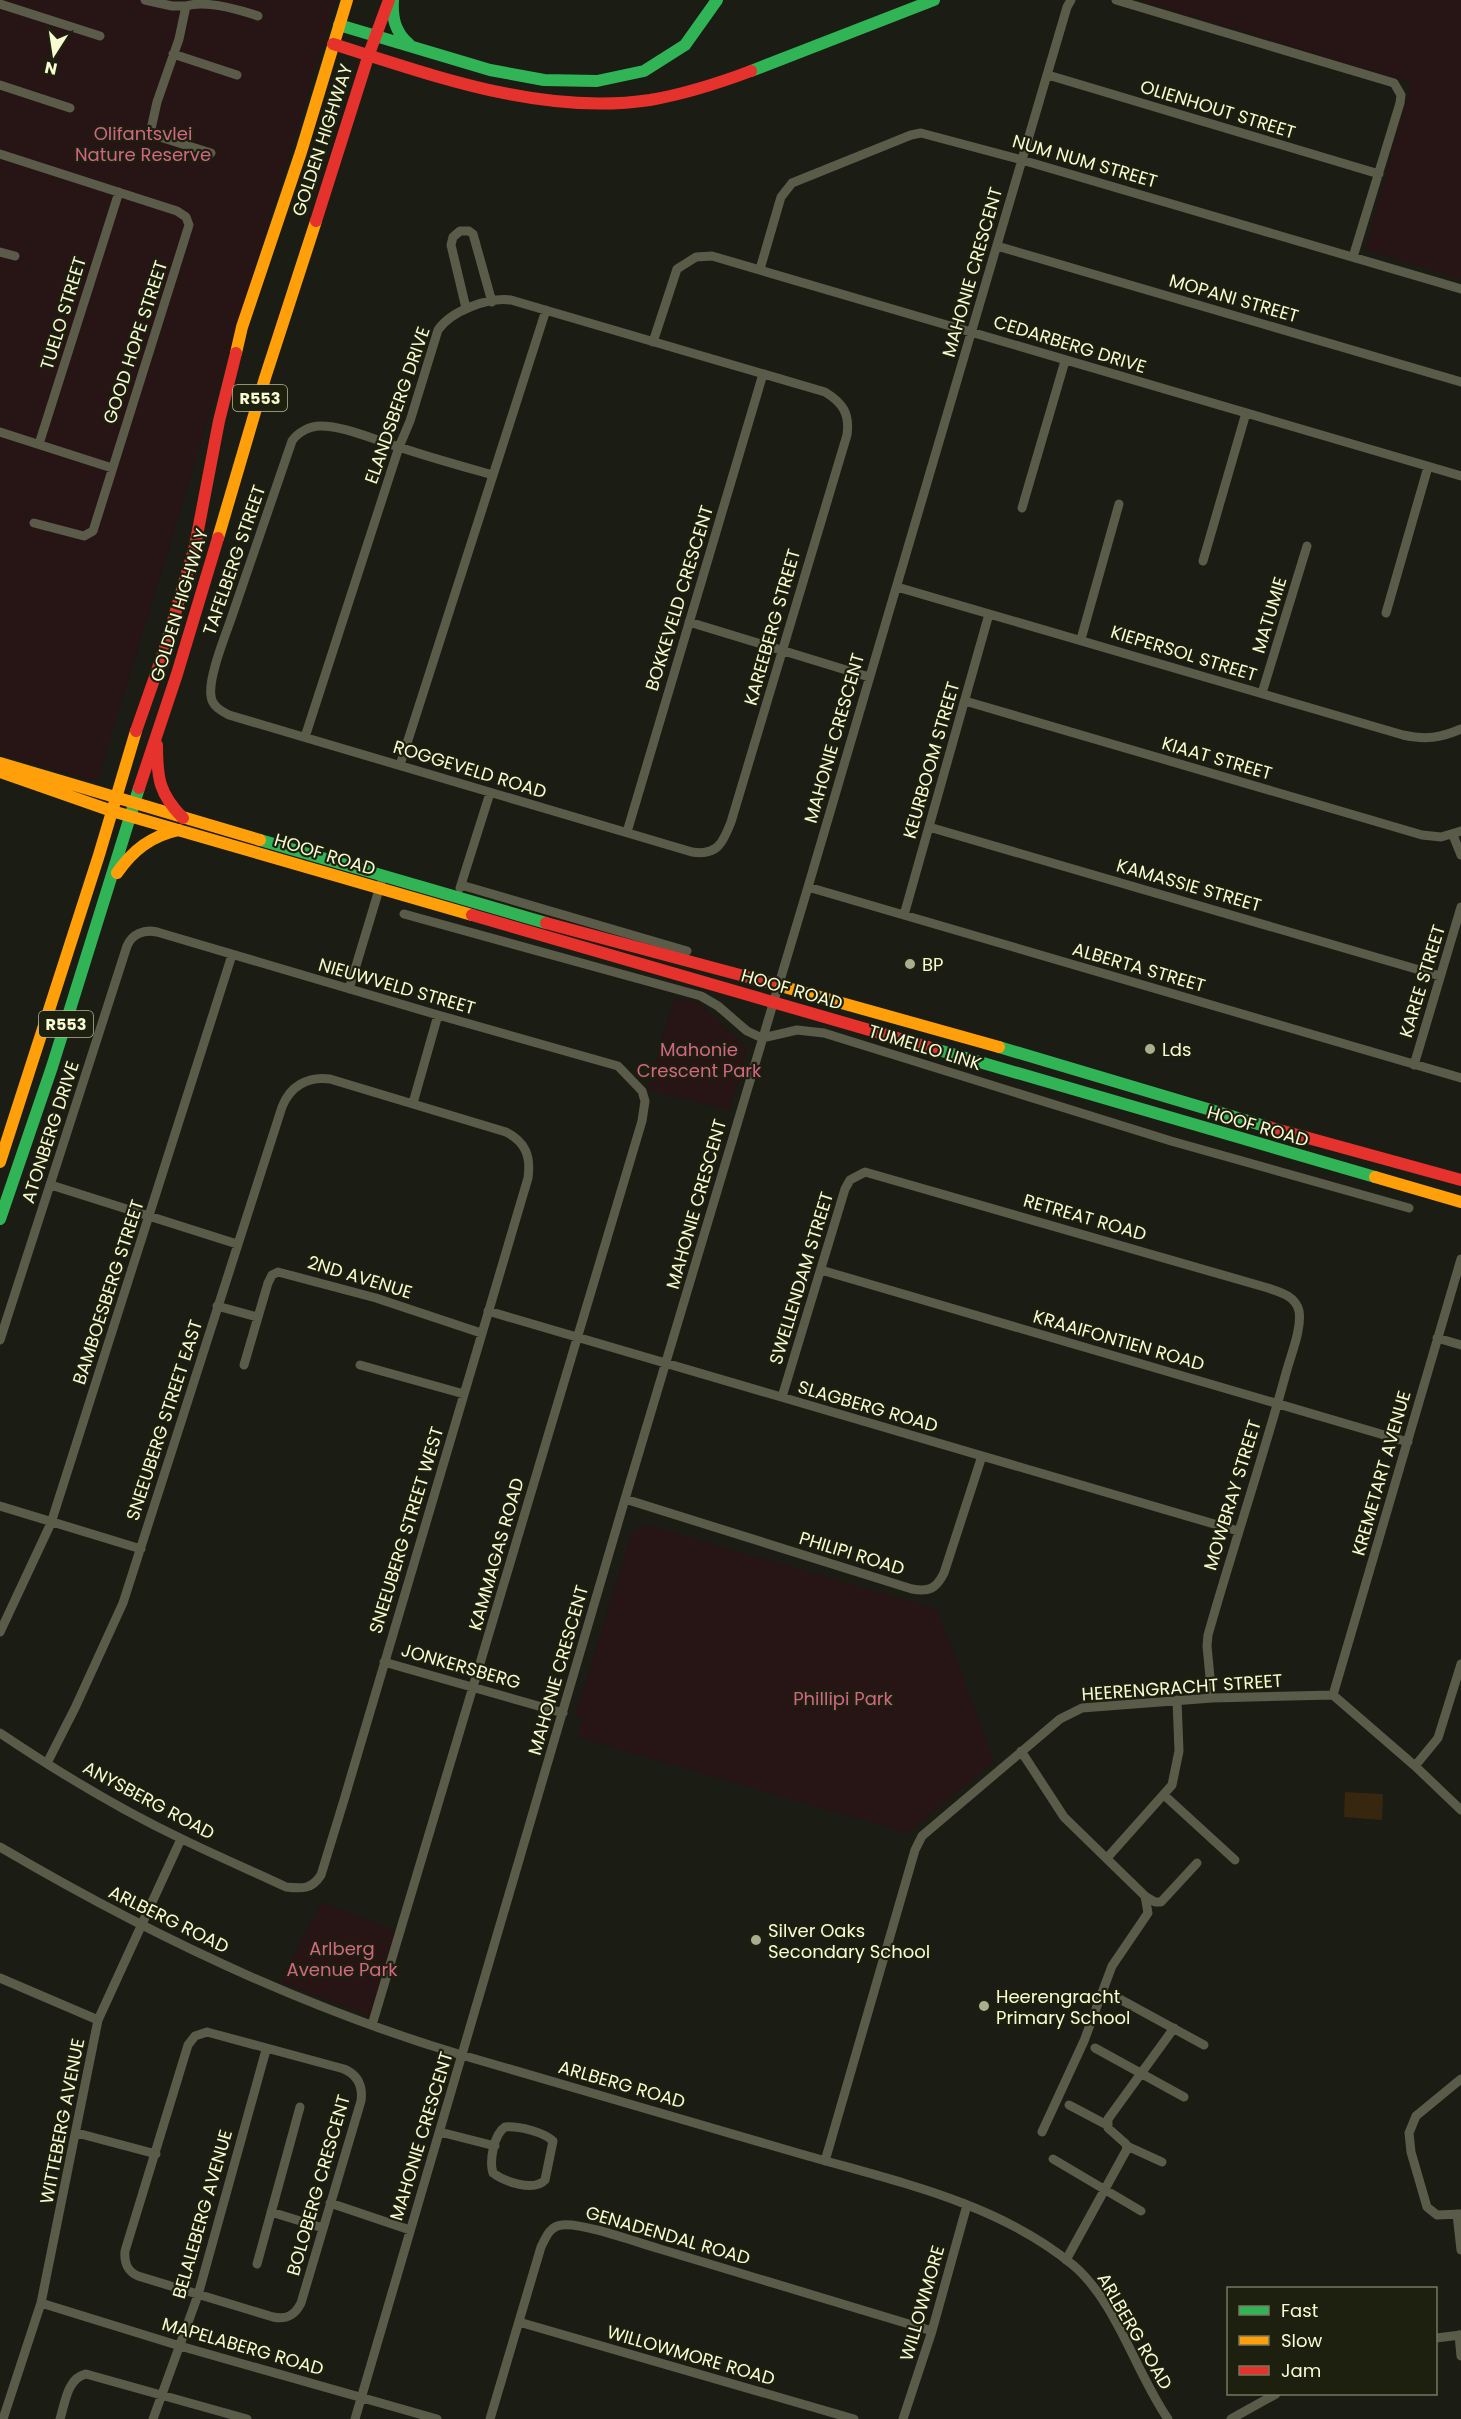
<svg xmlns="http://www.w3.org/2000/svg" width="1461" height="2419" viewBox="0 0 1461 2419" font-family="Poppins,sans-serif">
<style>
.green{fill:#271414}
.water{fill:#37270e}
.lines{fill:none;stroke-linecap:round;stroke-linejoin:round}
.street{stroke:#5b5b49;stroke-width:9}
.fast{stroke:#30b455;stroke-width:12}
.slow{stroke:#ff9f0a;stroke-width:12}
.jam{stroke:#e5322d;stroke-width:12}
.poi-dot{fill:#abad8f;stroke:#1e200f;stroke-width:2}
.labels{text-anchor:middle;dominant-baseline:central;stroke-width:4.5;stroke-linejoin:round;paint-order:stroke}
.shield{fill:#1e200f;stroke:#b7b998;stroke-width:1.5}
.shield-label{font-size:16px;font-weight:bold;fill:#f8fbd2}
.street-label{font-size:18px;fill:#f8fbd2;stroke:#1e200f}
.park-label{font-size:18px;fill:#d46585;stroke:#1e200f}
.poi-label{font-size:18px;fill:#f8fbd2;stroke:#1e200f;text-anchor:start}
</style>
<rect width="100%" height="100%" fill="#1b1c13"/>
<!-- green -->
<path class="green" d="M0,0H337L97,782L0,754Z
M1139,0H1461V279L1365,250L1411,83Z
M674,999L697,1001L747,1048L730,1110L647,1090Z
M646,1525L937,1609L994,1761L908,1833L577,1737L582,1719L575,1716L632,1532Z
M322,1902L395,1931L371,2016L279,1982Z"/>
<!-- water -->
<path class="water" d="M1345,1792L1383,1794L1382,1820L1344,1817Z"/>
<g class="lines">
<!-- street -->
<path class="street" d="M145,0L172,6H186
M1116,0L1394,83L1401,95L1400,103L1353,257
M0,4L100,36
M186,6L179,39L157,102L151,129L163,138L211,153
M186,6C206,0 237,9 258,16
M173,54L237,75
M1048,75L1379,174
M0,85L70,108
M0,154L177,211L186,217L189,225L93,531L84,536L34,523
M997,246L1461,382
M0,252L15,256
M760,269L781,197L792,183L911,135L921,133L1022,160L1461,289
M466,308L451,245L453,237L460,231H469L473,234L492,302
M653,342L677,269L696,257L712,256L1461,476
M0,432L112,468
M39,444L119,192
M1022,508L1065,361
M1203,561L1246,413
M897,587L1403,735C1426,740 1440,738 1461,729
M1386,613L1428,467
M689,622L869,677
M1081,639L1119,504
M1262,693L1307,546
M965,701L1422,835L1441,837L1461,831
M305,737L399,447L410,421L438,330C451,311 488,297 511,300L825,392C843,403 850,414 847,435L731,822C723,843 717,856 692,852L229,715C221,711 212,706 211,696C208,677 226,634 232,616C252,557 272,499 292,441C298,432 310,426 320,426C345,426 372,439 396,446C428,457 461,466 493,475
M400,765L546,310
M929,827L1440,976
M627,832L763,374
M1453,835L1461,855
M461,885L687,951
M808,887L1461,1078
M460,888L490,793
M404,914L701,996L718,1006L747,1031L762,1038L797,1030L824,1033L1171,1141L1409,1208
M904,915L989,614
M349,989L381,883
M1414,1065L1461,907
M413,1103L438,1015
M51,1185L237,1244
M821,1270L1408,1442
M217,1306L257,1317
M488,1311L1238,1531
M1437,1338L1461,1345
M0,1340L127,946C132,934 144,929 157,932L438,1015L618,1066L642,1091L645,1101L642,1121L372,2025
M244,1365L268,1283L272,1275L278,1272L376,1298L481,1333
M360,1365L464,1394
M782,1397L845,1189L850,1180L865,1172L1268,1288C1280,1292 1296,1296 1299,1311C1302,1329 1291,1354 1286,1373C1262,1461 1233,1547 1208,1635L1207,1646L1212,1698
M625,1499L912,1589C929,1592 936,1589 944,1573L982,1456
M0,1506L141,1549
M0,1632L51,1523L232,955
M384,1662L563,1713
M1333,1695L1461,1259
M0,1733C58,1772 119,1809 182,1839C217,1856 252,1871 286,1887C303,1889 312,1889 321,1875L344,1800L528,1178C531,1157 526,1142 506,1132L330,1079C308,1076 290,1086 282,1107L123,1603L75,1708L47,1763
M1021,1751L1064,1817L1145,1896L1155,1902H1161L1197,1863
M1415,1766L1438,1738L1461,1664
M1164,1795L1235,1860
M0,1847C146,1933 302,2008 465,2056C577,2089 689,2121 801,2154C894,2181 997,2202 1073,2265C1116,2301 1136,2373 1168,2419
M1107,1858L1172,1785L1179,1751L1177,1700
M0,1978L98,2020
M1116,1997L1204,2045
M207,2032L344,2069C358,2075 363,2086 361,2101L301,2303C295,2315 287,2320 273,2317L138,2276C127,2271 124,2263 125,2251L188,2045L195,2036Z
M1095,2048L1184,2097
M1461,2079L1416,2116L1409,2133L1411,2152L1427,2207L1437,2215L1461,2214
M1069,2105L1107,2125
M505,2127C519,2126 544,2132 553,2141L545,2180C534,2192 505,2182 493,2173C489,2161 494,2134 505,2127Z
M440,2132L495,2146
M1042,2132L1084,2041L1112,1966L1148,1913L1145,1896
M77,2133L156,2154
M1127,2146L1162,2162
M1053,2159L1141,2211
M825,2161L915,1850L922,1836L1060,1719L1082,1708L1212,1698L1333,1695L1415,1766L1461,1810
M330,2203L410,2230
M271,2212L323,2228
M1457,2214L1461,2250
M1066,2260L1127,2149L1126,2144L1108,2128V2119L1174,2028
M257,2264L300,2107
M41,2303L180,2346L437,2419
M519,2322L854,2419
M1459,2335L1461,2356
M1436,2338L1461,2335
M3,2419L41,2303L98,2020L181,1839
M60,2419C65,2404 67,2378 86,2374L247,2419
M153,2419L198,2295L266,2050
M355,2419L625,1499L808,887L1067,7L1071,0
M490,2419L541,2247C546,2237 550,2226 562,2225C581,2222 639,2243 660,2249C751,2276 842,2303 932,2331
M903,2419L932,2331L967,2205
M1231,2419L1276,2394"/>
<!-- fast -->
<path class="fast" d="M393,0C392,18 395,32 409,44
M339,25L490,70L544,80L597,81L644,71L685,45L717,0
M751,71L934,0
M260,840L546,923
M999,1047L1268,1127
M935,1049L1375,1177
M0,1219L52,1067L139,788"/>
<!-- slow -->
<path class="slow" d="M236,353L242,327L301,152L347,0
M218,538L265,378L316,221
M0,763L260,840
M0,772L112,811L472,915
M117,873C133,850 151,836 179,830
M770,983L999,1047
M0,1162L99,855L136,731
M1375,1177L1461,1202"/>
<!-- jam -->
<path class="jam" d="M333,44C435,76 542,116 650,100C685,94 719,83 751,71
M316,221L369,54L389,0
M136,731L164,651L195,546L219,421L236,353
M157,745C157,778 159,794 183,818
M139,788L177,674L218,538
M472,915L935,1049
M546,923L770,983
M1268,1127L1461,1180"/>
</g>
<!-- markers -->
<g class="poi-dot">
<circle cx="910" cy="964" r="6"/>
<circle cx="1150" cy="1049" r="6"/>
<circle cx="756" cy="1940" r="6"/>
<circle cx="984" cy="2006" r="6"/>
</g>
<g class="labels">
<!-- shield labels -->
<g class="shield">
<rect x="233" y="385" width="54" height="26" rx="4.5"/>
<rect x="39" y="1011" width="54" height="26" rx="4.5"/>
</g>
<g class="shield-label">
<text x="260" y="398">R553</text>
<text x="66" y="1024">R553</text>
</g>
<!-- street labels -->
<g class="street-label">
<text transform="translate(1218 109) rotate(17)">OLIENHOUT STREET</text>
<text transform="translate(322 140) rotate(-72)">GOLDEN HIGHWAY</text>
<text transform="translate(1085 161) rotate(16)">NUM NUM STREET</text>
<text transform="translate(972 272) rotate(-74)">MAHONIE CRESCENT</text>
<text transform="translate(1234 298) rotate(16)">MOPANI STREET</text>
<text transform="translate(63 313) rotate(-73)">TUELO STREET</text>
<text transform="translate(135 342) rotate(-72)">GOOD HOPE STREET</text>
<text transform="translate(1070 344) rotate(17)">CEDARBERG DRIVE</text>
<text transform="translate(397 405) rotate(-71)">ELANDSBERG DRIVE</text>
<text transform="translate(234 560) rotate(-71)">TAFELBERG STREET</text>
<text transform="translate(679 598) rotate(-73)">BOKKEVELD CRESCENT</text>
<text transform="translate(179 605) rotate(-73)">GOLDEN HIGHWAY</text>
<text transform="translate(1269 615) rotate(-73)">MATUMIE</text>
<text transform="translate(772 627) rotate(-74)">KAREEBERG STREET</text>
<text transform="translate(1184 653) rotate(17)">KIEPERSOL STREET</text>
<text transform="translate(834 738) rotate(-74)">MAHONIE CRESCENT</text>
<text transform="translate(1217 758) rotate(16)">KIAAT STREET</text>
<text transform="translate(931 760) rotate(-74)">KEURBOOM STREET</text>
<text transform="translate(470 769) rotate(17)">ROGGEVELD ROAD</text>
<text transform="translate(325 854) rotate(17)">HOOF ROAD</text>
<text transform="translate(1189 885) rotate(16)">KAMASSIE STREET</text>
<text transform="translate(1139 967) rotate(16)">ALBERTA STREET</text>
<text transform="translate(1422 981) rotate(-73)">KAREE STREET</text>
<text transform="translate(397 986) rotate(16)">NIEUWVELD STREET</text>
<text transform="translate(792 989) rotate(16)">HOOF ROAD</text>
<text transform="translate(925 1047) rotate(17)">TUMELLO LINK</text>
<text transform="translate(1258 1126) rotate(16)">HOOF ROAD</text>
<text transform="translate(50 1132) rotate(-72)">ATONBERG DRIVE</text>
<text transform="translate(696 1204) rotate(-74)">MAHONIE CRESCENT</text>
<text transform="translate(1085 1217) rotate(16)">RETREAT ROAD</text>
<text transform="translate(360 1277) rotate(17)">2ND AVENUE</text>
<text transform="translate(801 1278) rotate(-73)">SWELLENDAM STREET</text>
<text transform="translate(108 1292) rotate(-72)">BAMBOESBERG STREET</text>
<text transform="translate(1119 1340) rotate(16)">KRAAIFONTIEN ROAD</text>
<text transform="translate(868 1406) rotate(16)">SLAGBERG ROAD</text>
<text transform="translate(164 1420) rotate(-72)">SNEEUBERG STREET EAST</text>
<text transform="translate(1381 1473) rotate(-74)">KREMETART AVENUE</text>
<text transform="translate(1232 1495) rotate(-73)">MOWBRAY STREET</text>
<text transform="translate(406 1530) rotate(-73)">SNEEUBERG STREET WEST</text>
<text transform="translate(852 1553) rotate(17)">PHILIPI ROAD</text>
<text transform="translate(496 1554) rotate(-74)">KAMMAGAS ROAD</text>
<text transform="translate(461 1666) rotate(16)">JONKERSBERG</text>
<text transform="translate(558 1670) rotate(-74)">MAHONIE CRESCENT</text>
<text transform="translate(1182 1687) rotate(-4)">HEERENGRACHT STREET</text>
<text transform="translate(149 1800) rotate(28)">ANYSBERG ROAD</text>
<text transform="translate(169 1919) rotate(26)">ARLBERG ROAD</text>
<text transform="translate(622 2084) rotate(16)">ARLBERG ROAD</text>
<text transform="translate(62 2121) rotate(-79)">WITTEBERG AVENUE</text>
<text transform="translate(421 2136) rotate(-73)">MAHONIE CRESCENT</text>
<text transform="translate(318 2185) rotate(-74)">BOLOBERG CRESCENT</text>
<text transform="translate(202 2214) rotate(-74)">BELALEBERG AVENUE</text>
<text transform="translate(668 2235) rotate(16)">GENADENDAL ROAD</text>
<text transform="translate(922 2303) rotate(-74)">WILLOWMORE</text>
<text transform="translate(1135 2331) rotate(60)">ARLBERG ROAD</text>
<text transform="translate(243 2346) rotate(16)">MAPELABERG ROAD</text>
<text transform="translate(691 2355) rotate(16)">WILLOWMORE ROAD</text>
</g>
<!-- park labels -->
<g class="park-label">
<text x="143" y="133">Olifantsvlei<tspan x="143" dy="21">Nature Reserve</tspan></text>
<text x="699" y="1049">Mahonie<tspan x="699" dy="21">Crescent Park</tspan></text>
<text x="843" y="1698">Phillipi Park</text>
<text x="342" y="1948">Arlberg<tspan x="342" dy="21">Avenue Park</tspan></text>
</g>
<!-- poi labels -->
<g class="poi-label">
<text x="922" y="964">BP</text>
<text x="1162" y="1049">Lds</text>
<text x="768" y="1930">Silver Oaks<tspan x="768" dy="21">Secondary School</tspan></text>
<text x="996" y="1996">Heerengracht<tspan x="996" dy="21">Primary School</tspan></text>
</g>
</g>
<!-- legend -->
<rect x="1227" y="2287" width="210" height="108" fill="#1e200f" stroke="#75785d" stroke-width="1.5"/>
<rect x="1239" y="2306" width="30" height="9" fill="#30b455" stroke="#75785d" stroke-width="1.5"/>
<text x="1281" y="2317" font-size="18" fill="#f8fbd2">Fast</text>
<rect x="1239" y="2336" width="30" height="9" fill="#ff9f0a" stroke="#75785d" stroke-width="1.5"/>
<text x="1281" y="2347" font-size="18" fill="#f8fbd2">Slow</text>
<rect x="1239" y="2366" width="30" height="9" fill="#e5322d" stroke="#75785d" stroke-width="1.5"/>
<text x="1281" y="2377" font-size="18" fill="#f8fbd2">Jam</text>
<!-- north arrow -->
<g transform="translate(54 54) rotate(192)" stroke="#1e200f" stroke-width="4.5" paint-order="stroke">
<path d="M0-4.5L10 22L0 15L-10 22Z" fill="#f8fbd2"/>
<text y="-9" font-size="16" font-weight="bold" text-anchor="middle" fill="#f8fbd2">N</text>
</g>
</svg>
